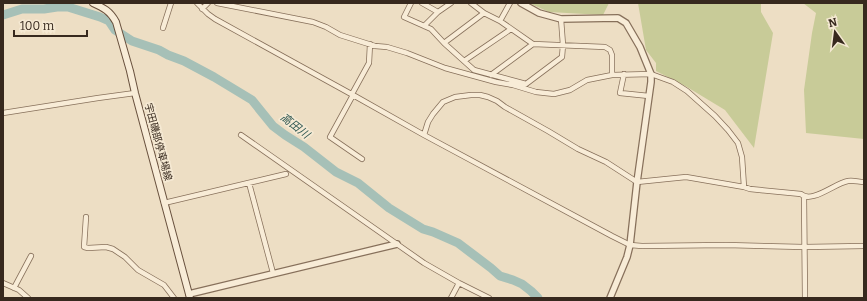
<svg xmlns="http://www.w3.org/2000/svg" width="867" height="301" viewBox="0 0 867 301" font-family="Bitter,'Noto Sans JP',serif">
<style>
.green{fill:#c8cb98}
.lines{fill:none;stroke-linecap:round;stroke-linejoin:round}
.river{stroke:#a6c0b7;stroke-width:9}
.minor-casing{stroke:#87705b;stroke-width:6}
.tertiary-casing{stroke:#87705b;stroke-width:8}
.secondary-casing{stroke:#69513e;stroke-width:8}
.minor{stroke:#f8ecd7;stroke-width:4.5}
.tertiary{stroke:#f8ecd7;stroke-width:5.5}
.secondary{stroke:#f8ecd7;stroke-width:6}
.labels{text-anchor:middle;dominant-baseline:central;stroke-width:3.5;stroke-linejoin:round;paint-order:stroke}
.street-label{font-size:10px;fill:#37291e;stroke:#f5e9d3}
.water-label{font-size:11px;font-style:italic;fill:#2e5752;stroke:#f5e9d3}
</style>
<rect width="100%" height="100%" fill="#eddec4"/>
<!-- green -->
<path class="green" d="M529,3H609L603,15L549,12Z
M638,3H761V12L773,33L754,148L725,110L687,87L656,71V63L646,50Z
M803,3H864V139L806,133L804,90L812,33L816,13Z"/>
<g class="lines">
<!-- river -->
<path class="river" d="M3,15L22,9H44L57,7H68L100,17L109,21L115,30L132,41L159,50L168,55L184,61L214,77L252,100L273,126L285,135L304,147L336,172L358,183L389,208L423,229L433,232L458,243L491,268L500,276L513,280L522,284L531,291L538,298"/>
<defs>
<path id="minor" d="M197,3L208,14L215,19L353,95L424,135L612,236L630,245L642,246L726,245L804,247L864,246
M217,3L313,22L326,27L340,35L375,46L387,47L407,53L445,68L496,82L513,85L536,92L554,94L570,90L587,80L612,75L651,74L673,82L687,91L715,116L728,130L738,143L742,157L744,187
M411,3L404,17L431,29L444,43L474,70L526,84L562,57L563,45L561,19
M422,3L438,12L451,3
M471,3L484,13L500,21L533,44L605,47L610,50L612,55V75
M202,9L208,3
M500,21L510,3
M424,26L438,12
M163,28L171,3
M444,43L484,13
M464,61L511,29
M624,74L620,93L649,96
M491,75L533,44
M352,94L369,63L370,44
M353,95L330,137L362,159
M3,113L98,98L135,93
M241,135L424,263L459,283L489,298
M424,135L428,122L433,114L443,102L455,97L471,95H480L488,97L497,101L505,107L548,131L578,149L606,162L637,182L686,177L744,187L750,189L801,194C812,204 835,183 848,181C853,180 859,182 864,182
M249,183L273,273
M804,196L805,298
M164,203L286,174
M86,217L84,247L88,248L106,247L113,249L125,257L138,270L164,285L174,298
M3,283L19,290L28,298
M14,288L31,256
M451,298L459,283"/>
<path id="tertiary" d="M521,3L539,13L561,19L618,18L626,23L640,47L651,74V82L637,182L630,245L627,257L610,298
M189,294L397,244"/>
<path id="secondary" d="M93,3C104,8 110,11 116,22L130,71L135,93L190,298"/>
</defs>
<!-- minor casing -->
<use href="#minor" class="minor-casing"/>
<!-- tertiary casing -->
<use href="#tertiary" class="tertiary-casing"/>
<!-- secondary casing -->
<use href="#secondary" class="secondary-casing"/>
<!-- minor -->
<use href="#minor" class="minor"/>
<!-- tertiary -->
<use href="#tertiary" class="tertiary"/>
<!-- secondary -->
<use href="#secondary" class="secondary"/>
</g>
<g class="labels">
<!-- street labels -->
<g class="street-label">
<text transform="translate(158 142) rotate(75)">宇田磯部停車場線</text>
</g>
<!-- water labels -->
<g class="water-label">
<text transform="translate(295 126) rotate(38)">高田川</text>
</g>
</g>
<!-- border -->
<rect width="867" height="301" fill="none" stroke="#37291e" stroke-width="8"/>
<!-- north arrow -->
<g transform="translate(835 32) rotate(346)" stroke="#f5e9d3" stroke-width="3" paint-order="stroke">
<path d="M0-3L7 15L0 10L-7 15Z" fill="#37291e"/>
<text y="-6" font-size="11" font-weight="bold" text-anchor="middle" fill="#37291e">N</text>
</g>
<!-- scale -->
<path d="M14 30v6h73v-6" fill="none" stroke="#37291e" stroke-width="2"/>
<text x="20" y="30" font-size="12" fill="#37291e" stroke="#f5e9d3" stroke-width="3" paint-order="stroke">100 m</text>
</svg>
